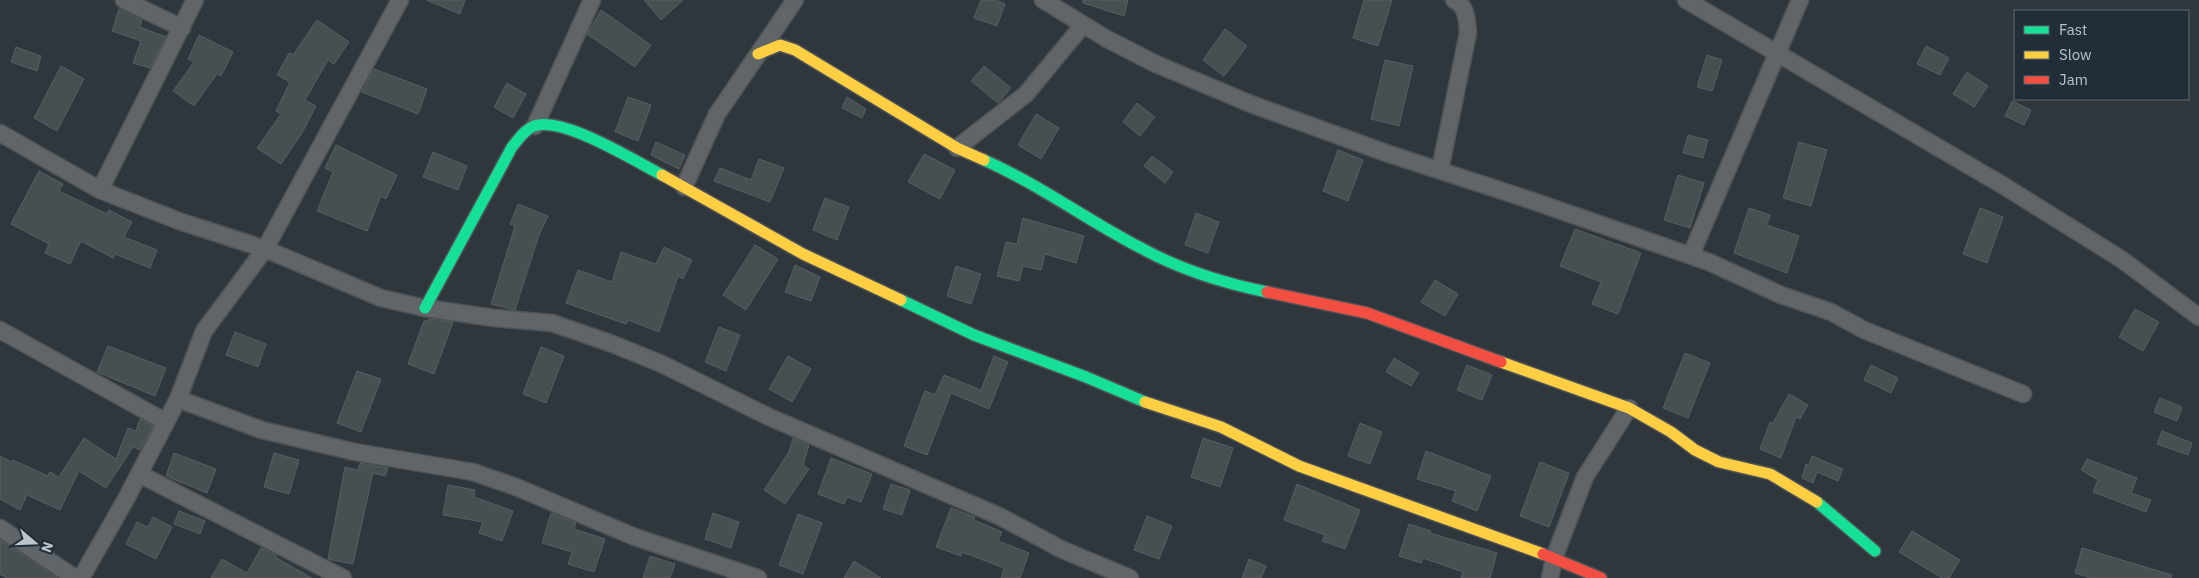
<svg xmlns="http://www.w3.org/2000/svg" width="2199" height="578" viewBox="0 0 2199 578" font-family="'IBM Plex Sans',sans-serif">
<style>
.building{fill:#484f53;stroke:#585e63}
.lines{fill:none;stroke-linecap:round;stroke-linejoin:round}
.street-casing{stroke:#4d5357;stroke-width:19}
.fast-casing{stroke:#4d5357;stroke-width:14}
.slow-casing{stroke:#4d5357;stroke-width:14}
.jam-casing{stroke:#4d5357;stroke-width:14}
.street{stroke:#606569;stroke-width:16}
.fast{stroke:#16e098;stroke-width:11}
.slow{stroke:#ffcf43;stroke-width:11}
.jam{stroke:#f24e42;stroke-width:11}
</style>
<rect width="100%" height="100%" fill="#2f373c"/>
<!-- building -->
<path class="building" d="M426,0H465L460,14Z
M644,0H683L661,20Z
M981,0H996L1005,4L997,26L974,18Z
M1083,0H1128L1124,16L1083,3Z
M1364,0H1392L1378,46L1353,38Z
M119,9L142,20L140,27L166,37L150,68L133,63L141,41L112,31Z
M601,10L651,45L635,67L587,34Z
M317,20L349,42L334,64L328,60L305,100L316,106L302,133L281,164L257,148L281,114L276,111L290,82L277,75L289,53L293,55Z
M1225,29L1247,46L1224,76L1203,60Z
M199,35L233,52L221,76L217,74L194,106L173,91L194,62L188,59Z
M1926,46L1949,58L1940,75L1917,64Z
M16,47L41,56L37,71L11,62Z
M1707,55L1722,60L1712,91L1697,87Z
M1385,60L1413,66L1399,126L1371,119Z
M61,66L84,79L57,131L34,118Z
M984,66L1011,88L998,103L971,81Z
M374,69L427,89L418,114L362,92Z
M1967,72L1988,86L1974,107L1953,94Z
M507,83L526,94L513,118L494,107Z
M628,97L651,105L638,141L615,132Z
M847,97L866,109L862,118L842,108Z
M2012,101L2031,110L2024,125L2005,116Z
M1137,103L1155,117L1140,136L1123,122Z
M1036,114L1059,128L1041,159L1018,145Z
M1688,135L1708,140L1703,158L1683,153Z
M656,142L685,155L679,169L651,155Z
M1799,142L1827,150L1811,206L1783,198Z
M336,145L397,175L386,199L381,196L367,231L317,211L333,172L325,168Z
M1338,150L1363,160L1348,201L1323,191Z
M433,152L467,166L458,190L423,177Z
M924,154L955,170L940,199L908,182Z
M1152,156L1173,172L1165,183L1144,166Z
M759,159L784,168L770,202L714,181L720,168L751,180Z
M39,171L63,184L59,191L107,214L109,210L132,222L124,237L157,250L150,268L115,254L113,258L81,241L70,264L45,253L49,244L11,224Z
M1678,175L1704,183L1690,228L1664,220Z
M825,198L849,207L837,240L813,230Z
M518,204L548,216L539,235L515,310L491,304L515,226L510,224Z
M1749,208L1770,215L1767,225L1799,236L1787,273L1734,253Z
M1980,208L2003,217L1987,263L1963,254Z
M1196,213L1219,222L1208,253L1185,245Z
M1023,218L1084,236L1076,263L1045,254L1041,270L1023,266L1019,281L997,276L1006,242L1017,244Z
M1575,229L1641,253L1618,314L1592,304L1601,282L1560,266Z
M755,245L778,259L746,310L723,295Z
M664,247L692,260L683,279L678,276L659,332L628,320L626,324L566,303L578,270L612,282L621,252L656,264Z
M795,265L820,277L811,301L785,292Z
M956,266L981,274L971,304L947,296Z
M1435,280L1458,294L1445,316L1421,302Z
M2135,309L2159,322L2143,351L2119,337Z
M432,319L453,322L434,374L408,364L424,321Z
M719,327L740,335L726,371L705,362Z
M235,332L266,344L258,367L226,355Z
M108,346L166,368L155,396L97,372Z
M541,347L564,356L546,403L523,394Z
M1685,353L1710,363L1688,418L1663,408Z
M788,356L811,369L792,402L769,389Z
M994,356L1008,362L989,409L951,393L927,455L904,446L925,391L935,395L944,375L981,390Z
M1394,358L1419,373L1411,386L1386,372Z
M1467,365L1492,375L1482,400L1457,390Z
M1871,365L1898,378L1891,393L1864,380Z
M357,371L381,379L361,432L337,423Z
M1789,394L1808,405L1800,419L1796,417L1781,458L1760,449L1770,422L1773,423Z
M2160,398L2182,407L2177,421L2154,412Z
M140,419L153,426L140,450L133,447L106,488L79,471L60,510L27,495L20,510L0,499V456L12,462L13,460L48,476L50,472L59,477L84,438L116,459L128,428L136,431Z
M1360,423L1382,432L1370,464L1348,456Z
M2162,431L2192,443L2188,455L2157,444Z
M793,438L809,445L803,465L809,469L785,504L764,490L789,452Z
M1203,438L1233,448L1220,487L1191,477Z
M1426,451L1491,476L1477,511L1452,501L1456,491L1417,479Z
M174,453L216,469L207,493L166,476Z
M274,453L299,460L289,494L264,487Z
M1812,456L1843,469L1838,481L1817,472L1813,483L1802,478L1806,464L1809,465Z
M831,458L872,474L861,502L847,497L844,504L818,494Z
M2087,459L2137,478L2131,493L2151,500L2146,512L2093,492L2098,480L2081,470Z
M1540,462L1569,473L1549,527L1520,516Z
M360,463L388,468L385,476L373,473L353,564L328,559L345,467L358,470Z
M891,484L910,490L902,515L883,509Z
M1297,484L1360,510L1345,549L1322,541L1325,535L1284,520Z
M448,485L475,490L474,497L513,511L502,541L479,533L483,522L443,515Z
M951,508L975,517L974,520L1002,532L998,541L1029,553L1020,578H1001L1004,568L962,552L961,556L936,547Z
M179,511L205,521L200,534L174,524Z
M551,513L576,523L574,529L605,539L594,572L568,564L572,552L542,543Z
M713,513L739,522L731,548L705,539Z
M798,514L822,523L803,574L779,565Z
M1147,516L1172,526L1159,559L1134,550Z
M153,517L172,527L156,559L126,544L137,522L148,527Z
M1409,524L1431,531L1430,533L1497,553L1490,578H1461L1463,572L1423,558L1421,563L1399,556Z
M1912,531L1960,560L1949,578H1942L1899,552Z
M0,540L57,578H7L0,574Z
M261,548L277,555L275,557L312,578H211L222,559L247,573Z
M2082,548L2172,575L2171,578H2091L2075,573Z
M650,556L675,564L670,578H643Z
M1249,559L1266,566L1261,578H1242Z
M854,561L881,578H844Z"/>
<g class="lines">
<defs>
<path id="street" d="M124,0L182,28
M1043,0L1107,39L1156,64L1251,104L1389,154L1524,198L1709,262L1781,295L1831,312L1864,330L2023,394
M1686,0L2004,186L2121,259L2199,317
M535,126L592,0
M0,133L100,190L179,221L265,249L381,298L425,308L494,318L552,323L610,343L662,364L767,416L999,516L1063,550L1130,578
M957,148L1026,94L1083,25
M1440,170L1468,33C1467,20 1467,6 1454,0
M684,187L717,114L795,0
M100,190L195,0
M1691,255L1800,0
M0,330L166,422
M178,399L262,430L355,452L473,472L516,487L635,537L758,578
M139,474L343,578
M0,528L75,578
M81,578L126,499L178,399L204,331L265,249L400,0
M1550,578L1554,558L1585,477L1629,408"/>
<path id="fast" d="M984,160C1040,185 1087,220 1141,248C1181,270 1223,283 1267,292
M901,300L974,335L1086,377L1145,402
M425,308L512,147C519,139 524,130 534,126C563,116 635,161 662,175
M1817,502L1875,551"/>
<path id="slow" d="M758,54L780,45L795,50L957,148L984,160
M662,175L803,254L901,300
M1501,362L1629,408L1671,432L1695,450L1719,462L1770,474L1817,502
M1145,402L1221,427L1299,466L1543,554"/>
<path id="jam" d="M1267,292L1367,313L1501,362
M1543,554L1601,578"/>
</defs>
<!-- street casing -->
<use href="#street" class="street-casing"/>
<!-- fast casing -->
<use href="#fast" class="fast-casing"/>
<!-- slow casing -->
<use href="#slow" class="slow-casing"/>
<!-- jam casing -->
<use href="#jam" class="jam-casing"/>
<!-- street -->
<use href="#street" class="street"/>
<!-- fast -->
<use href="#fast" class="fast"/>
<!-- slow -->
<use href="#slow" class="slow"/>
<!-- jam -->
<use href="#jam" class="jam"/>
</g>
<!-- legend -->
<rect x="2014" y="10" width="175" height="90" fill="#222e37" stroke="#5f6a72"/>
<rect x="2024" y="26" width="25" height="8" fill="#16e098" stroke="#5f6a72"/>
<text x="2059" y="35" font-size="15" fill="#bbc4cb">Fast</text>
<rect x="2024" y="51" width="25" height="8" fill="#ffcf43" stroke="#5f6a72"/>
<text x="2059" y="60" font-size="15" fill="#bbc4cb">Slow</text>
<rect x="2024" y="76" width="25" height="8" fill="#f24e42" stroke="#5f6a72"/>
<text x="2059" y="85" font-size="15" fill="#bbc4cb">Jam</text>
<!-- north arrow -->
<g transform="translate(35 543) rotate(109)" stroke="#222e37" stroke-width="4" paint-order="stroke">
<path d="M0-4L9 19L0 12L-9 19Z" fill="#bbc4cb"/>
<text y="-8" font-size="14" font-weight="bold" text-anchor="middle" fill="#bbc4cb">N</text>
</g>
</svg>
